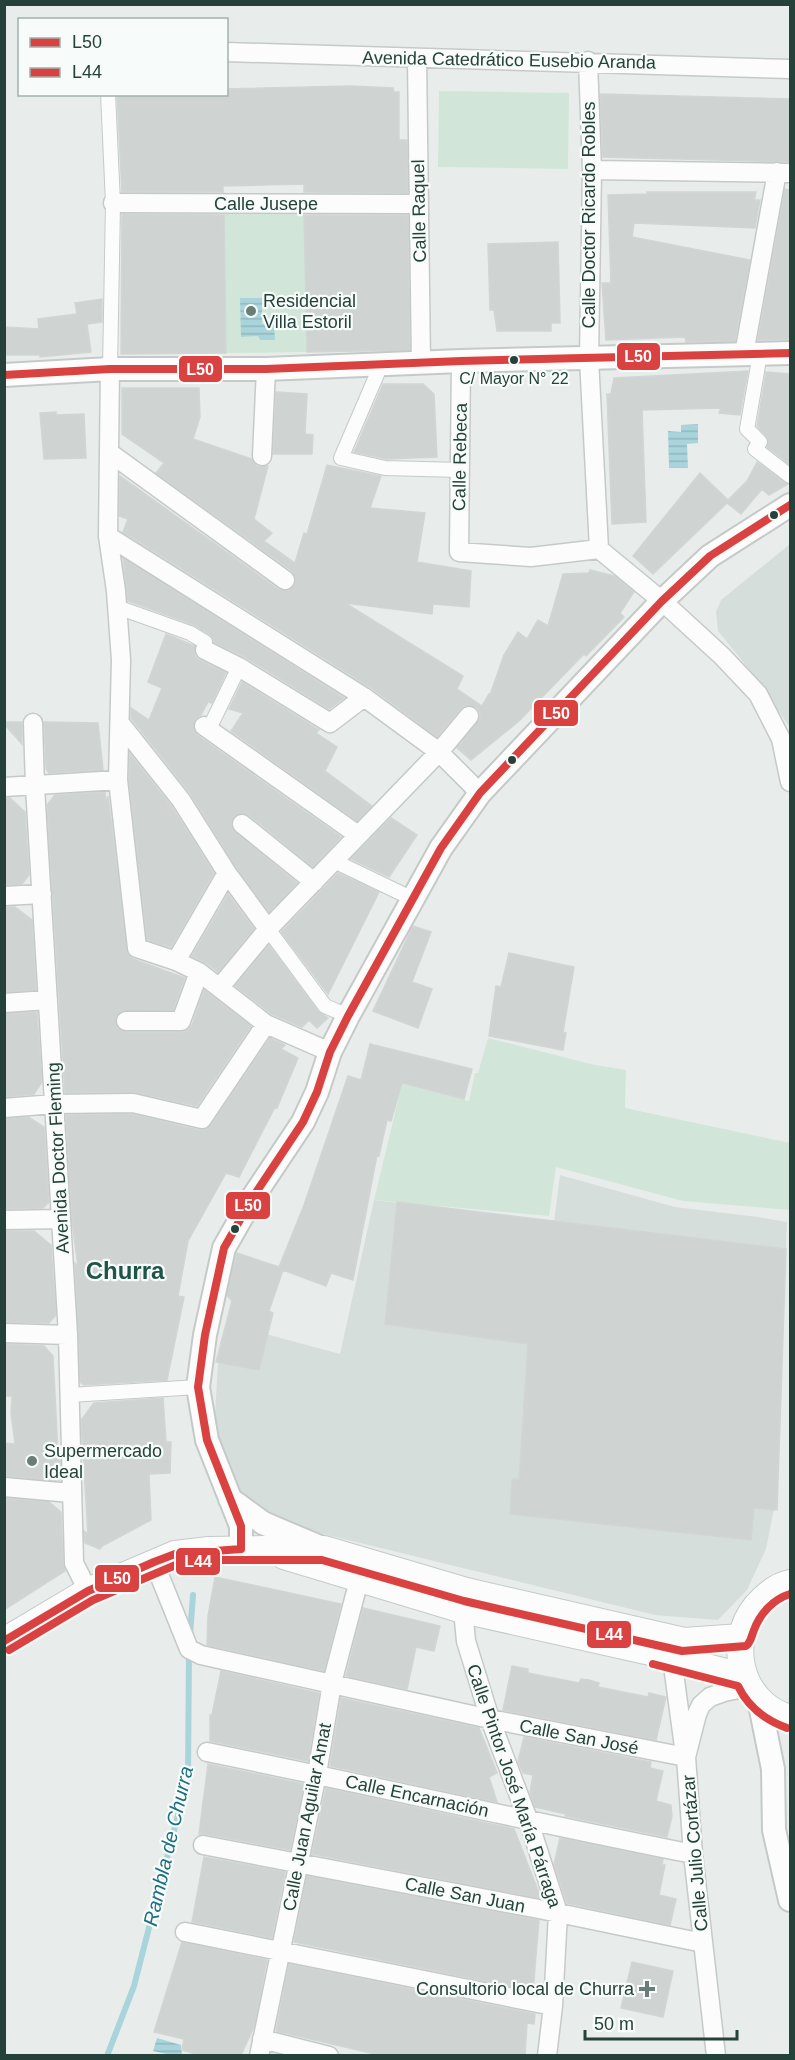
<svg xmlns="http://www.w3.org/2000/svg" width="795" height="2060" viewBox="0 0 795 2060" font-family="Helvetica,sans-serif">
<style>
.built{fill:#d6dedb}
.green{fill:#d1e6d8}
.water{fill:url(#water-rules)}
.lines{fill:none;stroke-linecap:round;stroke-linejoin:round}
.stream{stroke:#a9d4db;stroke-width:6}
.building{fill:#cfd4d2;stroke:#d1d6d4;stroke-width:1.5}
.pedestrian-casing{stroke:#c5cac8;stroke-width:16}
.minor-casing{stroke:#c5cac8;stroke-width:21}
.tertiary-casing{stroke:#c5cac8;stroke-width:26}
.secondary-casing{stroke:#c3cbc8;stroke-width:28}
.pedestrian{stroke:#fcfcfc;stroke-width:14}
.minor{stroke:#fcfcfc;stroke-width:18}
.tertiary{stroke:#fcfcfc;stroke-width:22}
.secondary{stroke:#fcfcfc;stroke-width:26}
.bus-1-casing{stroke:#f7fbf9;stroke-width:12}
.bus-2-casing{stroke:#f7fbf9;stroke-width:12}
.bus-1{stroke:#da4241;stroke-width:8}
.bus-2{stroke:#da4241;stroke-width:8}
.poi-dot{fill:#697e78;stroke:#f7fbf9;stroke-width:2}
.bus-dot{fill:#24423a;stroke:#f7fbf9;stroke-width:2}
.labels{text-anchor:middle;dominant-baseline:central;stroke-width:4.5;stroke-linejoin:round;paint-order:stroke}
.bus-label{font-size:16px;fill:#24423a;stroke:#f7fbf9}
.street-label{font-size:18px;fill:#24423a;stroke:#f7fbf9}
.poi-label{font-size:18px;fill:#24423a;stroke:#f7fbf9;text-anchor:start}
.water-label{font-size:20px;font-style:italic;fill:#1c6f80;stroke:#f7fbf9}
.district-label{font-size:24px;font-weight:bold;fill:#1f5548;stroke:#f7fbf9}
.line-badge{stroke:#f7fbf9;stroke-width:2}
.badge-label{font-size:16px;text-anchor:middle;font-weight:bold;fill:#fff}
</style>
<defs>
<pattern id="water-rules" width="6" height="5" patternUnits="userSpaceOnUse" patternTransform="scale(1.5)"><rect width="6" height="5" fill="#a9d4db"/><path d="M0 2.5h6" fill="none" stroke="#91b7bd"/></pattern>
</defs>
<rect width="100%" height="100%" fill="#e8edeb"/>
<!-- built -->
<path class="built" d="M790,544V732L789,726L753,674L718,631L716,612L721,600Z
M560,1175L675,1207L758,1217L787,1222L774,1509L766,1549L747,1590L718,1620L655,1615L274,1522L224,1479L214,1432L218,1363L259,1369L266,1334L340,1354L374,1200L554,1222Z"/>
<!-- green -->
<path class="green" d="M439,91L569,93L568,169L438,167Z
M304,211L307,352L226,353L224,212Z
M488,1038L595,1065L626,1070L625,1108L790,1143V1210L683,1201L556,1167L549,1216L374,1200L402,1084L469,1101L475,1073H478Z"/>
<!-- water -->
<path class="water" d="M240,298H262V324H274L275,340H260L258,336L241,337Z
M698,424V443L687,444L688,468H669L668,431L681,432V425Z
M157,2038L181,2045L182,2055H171L153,2051Z"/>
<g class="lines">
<!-- stream -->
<path class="stream" d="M190,1635L193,1595
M107,2056L134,1986L188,1776L189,1651"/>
</g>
<!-- building -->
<path class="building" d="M351,86L393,88L394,92H399V140H407L408,193L304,192V184L223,186V192H122L117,94H226V89Z
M600,94L790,99V162L603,157Z
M785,189L790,190V339L758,340Z
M647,192H756L754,200H760L755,228L634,223L632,237L750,260L735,341L686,342L685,337L606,340L602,283H611L608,195L647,194Z
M122,214L224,215L226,353L121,354Z
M304,215H408L410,350L307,352Z
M558,242L560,323H551V331H497L494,310H490L488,244Z
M102,299V322L87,324L91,352L40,357V355H4V327L39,329L38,319L77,314L75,303Z
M748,371L740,415L719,413L721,408L642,410L646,522L612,524L607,394H611L614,378Z
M766,372L790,374V465L767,447L768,439L757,426Z
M383,384H423L434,394L437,457L386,459L354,452Z
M122,388H199L200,417L193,439L252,459L256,466H268L254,519L272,533L264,541L295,563L304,533L307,534L327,465L381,476L370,508L425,513L417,562L471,571L469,607L433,604L432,614L345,603L463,676L457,689L482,706L489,694L490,695L504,655L518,632L527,639L538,620L548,626L563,574L589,573L590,570L614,576L634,592L620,613L624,617L586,656L584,654L519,721L471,760L457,748L480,718V713L476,707L466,705L461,708L437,737L370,687L123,532L128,519L119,516L120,476L278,589L289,590L296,582L295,576L292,571L156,473L164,463L122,434Z
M276,392L307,394L305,434L313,435L312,454H273Z
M56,412V415L84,414L86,458L44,459L40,413Z
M757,462L788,484L769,495L762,489L741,514L727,503L653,574L633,556L700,473L728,500L747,481Z
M123,558L344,698L329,709L245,657L214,642L210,635L194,625L128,601Z
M166,634L195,646V656L199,660L226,673L212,703L208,702L201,715L195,720L194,730L197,735L341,837L313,867L249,815L243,813L234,817L231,823L235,832L297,883L269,912L236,867L190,793L131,718V708L149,720L162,688L148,682Z
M242,682L319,730L316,733L337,747L325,771L372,806L357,821L231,731L243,713L229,709Z
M4,722H22V744L4,724Z
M44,722L98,723L103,770L49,773L46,769Z
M130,754L172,807L214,873L171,947L147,940L129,780Z
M105,792L106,804L108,796L128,955L133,959L185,978L173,1010L121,1011L116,1016L117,1027L126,1032H181L187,1031L192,1025L204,990L251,1026L197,1106L133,1092L65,1093L47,805L55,795Z
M4,798H10L25,812L29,875L22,884L4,885Z
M391,818L417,835L389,877L351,859Z
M338,873L379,892L328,994L281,932Z
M228,894L254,929L218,972L206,963L192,956Z
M4,907H15L32,920L36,990L4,992Z
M413,926L431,932L412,982L432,989L418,1028L373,1011Z
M269,945L318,1011L328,1018L317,1028L309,1020L302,1027L272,1014L235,986Z
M509,953L574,967L563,1032L566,1033L563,1050L489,1036L496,986L501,987Z
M37,1012L42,1082L34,1094L4,1097V1014Z
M270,1038L285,1045L281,1049L298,1058L277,1108L275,1107L239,1177L226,1173L188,1241L178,1296L184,1297L167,1380L84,1385L80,1382L75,1263L78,1266L72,1222L66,1115L132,1114L199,1130H205L211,1125Z
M370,1044L472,1069L464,1099L402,1083L391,1121L387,1120L379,1156L377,1155L353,1280L331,1273L326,1286L283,1270L269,1311L273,1313L259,1370L216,1362L232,1301L227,1295L237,1253L279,1267L304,1205L348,1076L361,1080Z
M28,1117L44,1127L49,1202L43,1208L4,1209V1119Z
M397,1202L786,1249L777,1510L754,1508L751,1540L510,1514L512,1479H519L528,1344L385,1324Z
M4,1231H34L51,1245L56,1315L49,1323L4,1322Z
M4,1344L44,1346L53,1356L58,1453L60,1450L61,1479L58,1481L4,1476V1443L15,1444L11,1413L12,1396H4Z
M163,1398L166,1442H171L170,1473L149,1474L151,1520L102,1546L100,1549L85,1543L84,1531L88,1534L81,1420L94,1403Z
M4,1498L49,1502L61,1512L63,1563L65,1571L4,1610Z
M215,1577L341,1604L324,1671L207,1645L208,1616Z
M363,1608L440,1626L434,1651L416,1647L407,1689L346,1676Z
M512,1666L528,1669V1673L579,1683L581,1679L589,1680L599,1683L598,1687L648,1697L649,1693L666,1697L656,1740L503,1710Z
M221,1671L319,1693L308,1761L210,1741V1715H212Z
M341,1698L479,1728L497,1773L489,1777L497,1802L330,1766Z
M524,1737L651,1762L650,1768L663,1771L656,1801L671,1805L672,1816L667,1837L565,1816L566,1814L535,1807L530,1792L533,1775L523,1773L518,1761Z
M208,1764L304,1784L290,1850L205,1834H199Z
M326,1788L514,1829L539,1893V1898L312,1854Z
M560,1838L663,1859L662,1865H665L659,1895L676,1899L670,1925L567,1903L554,1864Z
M204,1857L285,1872L272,1938L192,1922Z
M307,1876L539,1920L533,1991L294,1942Z
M182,1942L267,1960L254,2027L241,2055H199L182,2050L184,2039L154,2032Z
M632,1962L673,1971L663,2017L621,2008Z
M289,1964L535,2014L534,2024L527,2023L525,2055H379L276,2031Z"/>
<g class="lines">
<defs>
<path id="pedestrian" d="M108,94L113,203L110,369
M760,354L747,429L760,442L755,449L790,476
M381,365L341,458L385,468L460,470
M117,607L190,633L205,642V650
M209,729L239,667
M334,861L413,899
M268,929L325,1006L348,1016
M70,1395L198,1387"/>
<path id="minor" d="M226,52L790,69
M417,59L421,364
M588,61L592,170L589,359L599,549
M592,170L790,173
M113,203L418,204
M744,354L777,172
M461,361L459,552L531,557L599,549L662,601L722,656L758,694L781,739L790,782
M110,369L108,536L116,591L121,660L118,780L137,948L176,961L199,972L266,1024L330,1052
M110,453L285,580
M262,456L266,369
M108,536L364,697L439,752L469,716
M205,650L239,667L330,723L364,697
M33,723L35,787L68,1335L74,1563L88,1591
M120,723L181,800L227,873L268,929
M204,726L358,835
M4,787L118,780
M242,824L314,882
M4,896L42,894
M176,961L227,873
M220,987L268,929L439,752L480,793
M4,1003L48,1000
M126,1021H181L199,972
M4,1108L54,1104L133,1103L202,1119L266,1024
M4,1220L61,1219
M4,1333L68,1335
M4,1487L71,1493
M154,1562L189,1649L201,1655L490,1719L686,1757
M462,1600L466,1641L490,1719L529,1822L558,1913L553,2006L547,2056
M672,1658L684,1747
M207,1752C369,1785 531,1822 693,1854
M203,1845L539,1909L703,1943
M185,1932L553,2006
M262,2039L329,2056
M259,2056L317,1774L332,1683L359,1580
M716,2056L693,1854L686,1757L697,1714L701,1705L710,1697L724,1692L749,1687"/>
<path id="tertiary" d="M4,375L110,369H266L461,361L790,353
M230,1499L263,1523L322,1548
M241,1549V1526L207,1440L198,1387L205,1335L224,1248L253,1197L303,1122L317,1092L330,1052L348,1016L441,848L480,793L662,601L710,556L790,505
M759,1700L773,1769L774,1830L790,1900"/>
<path id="secondary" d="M284,1556L463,1610L646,1651L745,1677
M790,1583C779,1585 771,1591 763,1599C723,1635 738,1704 790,1718
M4,1641L88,1591L175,1554L209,1550L264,1549H324L466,1591L684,1641L741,1637"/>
</defs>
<!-- pedestrian casing -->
<use href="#pedestrian" class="pedestrian-casing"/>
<!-- minor casing -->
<use href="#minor" class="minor-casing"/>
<!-- tertiary casing -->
<use href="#tertiary" class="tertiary-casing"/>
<!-- secondary casing -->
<use href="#secondary" class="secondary-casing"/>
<!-- pedestrian -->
<use href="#pedestrian" class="pedestrian"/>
<!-- minor -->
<use href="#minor" class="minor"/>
<!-- tertiary -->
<use href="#tertiary" class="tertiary"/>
<!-- secondary -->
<use href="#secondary" class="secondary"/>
<defs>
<path id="bus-1" d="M4,375L110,369H266L461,361L790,353
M241,1549V1526L207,1440L198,1387L205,1335L224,1248L253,1197L303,1122L317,1092L330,1052L348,1016L441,848L480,793L662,601L710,556L790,505
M4,1641L88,1591L154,1562L175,1554L241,1549"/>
<path id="bus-2" d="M9,1650L93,1600L178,1564L210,1560H322L464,1601L682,1651L746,1646C751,1642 751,1637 754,1630C760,1613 774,1599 790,1594
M653,1664L738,1686C748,1707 765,1720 787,1728"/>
</defs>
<!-- bus-1 casing -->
<use href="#bus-1" class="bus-1-casing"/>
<!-- bus-2 casing -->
<use href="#bus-2" class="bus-2-casing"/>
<!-- bus-1 -->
<use href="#bus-1" class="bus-1"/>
<!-- bus-2 -->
<use href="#bus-2" class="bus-2"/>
</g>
<!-- markers -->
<g class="poi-dot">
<circle cx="251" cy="311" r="6"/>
<circle cx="32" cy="1461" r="6"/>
<path d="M644 1980h6v6h6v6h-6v6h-6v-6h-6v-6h6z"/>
</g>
<g class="bus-dot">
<circle cx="514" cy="360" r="5"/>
<circle cx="774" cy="515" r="5"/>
<circle cx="512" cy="760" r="5"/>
<circle cx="235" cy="1229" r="5"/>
</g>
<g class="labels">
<!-- bus labels -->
<g class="bus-label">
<text x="514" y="378">C/ Mayor N° 22</text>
</g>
<!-- street labels -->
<g class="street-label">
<text transform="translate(509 60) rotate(1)">Avenida Catedrático Eusebio Aranda</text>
<text x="266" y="204">Calle Jusepe</text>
<text transform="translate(419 211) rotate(-91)">Calle Raquel</text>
<text transform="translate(589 215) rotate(-90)">Calle Doctor Ricardo Robles</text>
<text transform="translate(460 457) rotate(-89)">Calle Rebeca</text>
<text transform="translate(58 1158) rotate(-93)">Avenida Doctor Fleming</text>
<text transform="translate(579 1737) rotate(11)">Calle San José</text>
<text transform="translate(514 1786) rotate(71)">Calle Pintor José María Párraga</text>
<text transform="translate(417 1796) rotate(12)">Calle Encarnación</text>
<text transform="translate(307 1817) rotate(-79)">Calle Juan Aguilar Amat</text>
<text transform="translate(695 1853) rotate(-95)">Calle Julio Cortázar</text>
<text transform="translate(465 1895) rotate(11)">Calle San Juan</text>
</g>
<!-- poi labels -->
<g class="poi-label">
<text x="263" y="301">Residencial<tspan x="263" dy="21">Villa Estoril</tspan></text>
<text x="44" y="1451">Supermercado<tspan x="44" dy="21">Ideal</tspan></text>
<text x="634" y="1989" text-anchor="end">Consultorio local de Churra</text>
</g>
<!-- water labels -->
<g class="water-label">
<text transform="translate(168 1846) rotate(-77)">Rambla de Churra</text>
</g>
<!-- district labels -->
<g class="district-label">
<text x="125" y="1270">Churra</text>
</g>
</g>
<g class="line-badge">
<rect x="616" y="342" width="45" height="29" rx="6" fill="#da4241"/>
<rect x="178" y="355" width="45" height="28" rx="6" fill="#da4241"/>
<rect x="533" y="699" width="46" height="28" rx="6" fill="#da4241"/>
<rect x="225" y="1191" width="46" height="29" rx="6" fill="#da4241"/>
<rect x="175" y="1547" width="46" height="29" rx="6" fill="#da4241"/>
<rect x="94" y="1564" width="46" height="29" rx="6" fill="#da4241"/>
<rect x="586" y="1620" width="46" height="29" rx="6" fill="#da4241"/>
</g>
<g class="badge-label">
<text x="638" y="362">L50</text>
<text x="200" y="375">L50</text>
<text x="556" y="719">L50</text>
<text x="248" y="1211">L50</text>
<text x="198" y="1567">L44</text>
<text x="117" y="1584">L50</text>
<text x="609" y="1640">L44</text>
</g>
<!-- border -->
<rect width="795" height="2060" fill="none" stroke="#24423a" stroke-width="12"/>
<!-- legend -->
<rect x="18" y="18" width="210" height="78" fill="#f7fbf9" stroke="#a3b1ad" stroke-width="1.5"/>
<rect x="30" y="38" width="30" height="9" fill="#da4241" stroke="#a3b1ad" stroke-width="1.5"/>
<text x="72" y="48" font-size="18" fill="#24423a">L50</text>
<rect x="30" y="68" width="30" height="9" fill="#da4241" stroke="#a3b1ad" stroke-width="1.5"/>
<text x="72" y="78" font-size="18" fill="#24423a">L44</text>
<!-- scale -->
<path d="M585 2030v9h152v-9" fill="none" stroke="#24423a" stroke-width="3"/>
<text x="594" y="2030" font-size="18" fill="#24423a" stroke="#f7fbf9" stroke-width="4.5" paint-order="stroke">50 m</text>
</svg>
